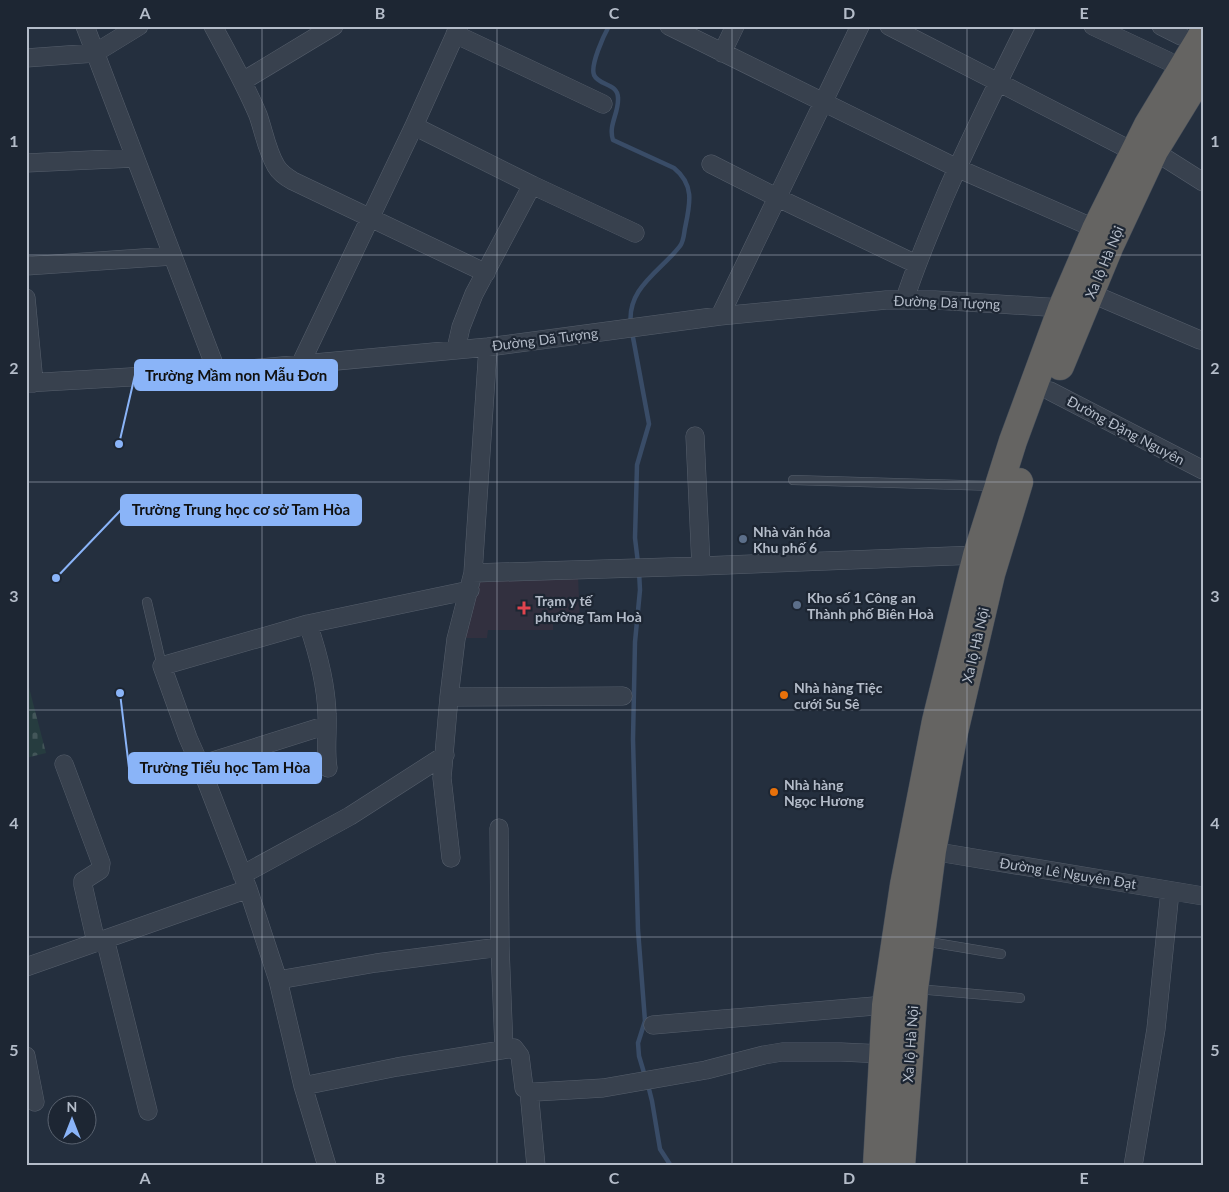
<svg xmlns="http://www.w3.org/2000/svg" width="1229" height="1192" viewBox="0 0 1229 1192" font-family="Lato,sans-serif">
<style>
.medical{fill:#32303f}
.cemetery{fill:url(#cemetery-stones)}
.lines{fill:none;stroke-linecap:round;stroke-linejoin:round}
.stream{stroke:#394c67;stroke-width:4.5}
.service-casing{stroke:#565f6c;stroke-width:10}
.minor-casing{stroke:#565f6c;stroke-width:19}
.trunk-casing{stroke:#434c59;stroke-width:29}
.service{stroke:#38414e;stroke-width:9}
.minor{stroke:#38414e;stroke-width:18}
.trunk{stroke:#656462;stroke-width:28}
.grid{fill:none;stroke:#b4bcc9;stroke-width:1;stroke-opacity:0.55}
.service-dot{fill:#5c6f8a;stroke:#1d2633;stroke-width:2}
.health-dot{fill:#e0444e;stroke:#1d2633;stroke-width:2}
.food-dot{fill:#e8710a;stroke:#1d2633;stroke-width:2}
.labels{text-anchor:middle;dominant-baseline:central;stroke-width:4.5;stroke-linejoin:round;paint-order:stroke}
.street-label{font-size:14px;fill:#b4bcc9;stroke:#1d2633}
.poi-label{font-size:14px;font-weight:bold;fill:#b4bcc9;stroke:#1d2633;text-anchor:start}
.leader{fill:none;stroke:#8ab4f8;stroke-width:2}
.callout-dot{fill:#8ab4f8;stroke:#1d2633;stroke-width:2}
.callout{fill:#8ab4f8;stroke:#8ab4f8;stroke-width:2}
.callout-label{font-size:15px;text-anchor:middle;font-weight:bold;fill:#111}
.neatline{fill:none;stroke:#b4bcc9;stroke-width:2}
.grid-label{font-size:16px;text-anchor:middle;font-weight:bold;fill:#b4bcc9}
</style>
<defs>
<pattern id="cemetery-stones" width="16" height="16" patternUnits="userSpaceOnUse" patternTransform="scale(1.25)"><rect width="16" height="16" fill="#263c3f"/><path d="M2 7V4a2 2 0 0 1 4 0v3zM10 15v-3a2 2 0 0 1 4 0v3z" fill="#435659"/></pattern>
</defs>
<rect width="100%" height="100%" fill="#242f3e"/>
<!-- medical -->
<path class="medical" d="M578,575L580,622L553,623V630H488L487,638H462L478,578Z"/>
<!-- cemetery -->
<path class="cemetery" d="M26,676L46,753L26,758Z"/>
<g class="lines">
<!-- stream -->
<path class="stream" d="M609,26C604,35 590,65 594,75C599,86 618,83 618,98C619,113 608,125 613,140L674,168C695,185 690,204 685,228C684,233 684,241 680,246C661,271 626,288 631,325
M632,332L649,424L637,465L635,538L638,563
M639,571L640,590L635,642L633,739L638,930L645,1021L638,1043L639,1056L645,1076
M648,1085L652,1101L660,1149L671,1166"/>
<defs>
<path id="service" d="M793,480L995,486
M147,602L162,666
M923,941L1001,954
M917,989L1020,998"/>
<path id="minor" d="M85,26L217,372
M213,26C229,56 245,84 258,115C264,132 267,151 276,166C280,173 286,177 293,181L486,273
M669,26L957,168L1096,229
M889,26L1134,152
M1093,26L1168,61
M1161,26L1181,36
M455,34L603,104
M722,53L735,26
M26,58L95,53L139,26
M243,81L334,26
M414,126L532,185L635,233
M1154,151L1203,182
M26,163L134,158
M711,164L776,197L916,264
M26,266L172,256
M1090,293L1200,340
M26,298L34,383
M905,299C916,264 931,230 945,196C970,138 998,82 1026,26
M720,316L860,26
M456,349L461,327L474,294L532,185
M301,363L414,126L459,26
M26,383L217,372L488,347L720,316L886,300H935L1062,308
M1050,391L1203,470
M695,436L701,566
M473,573L701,566L977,555
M308,624C318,653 326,683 327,714C328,732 325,750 328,768
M449,697L623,696
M64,764L101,863L100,870L83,881V885L96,942
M200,765L327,725
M499,828L500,947L504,1049
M932,851L1203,896
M451,858L442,778L449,697L456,639L473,573L488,347
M242,875L350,816L445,755
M248,889L200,765L188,738L162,666L308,624L470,590
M105,939L148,1111
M26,967L248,889L278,980L303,1086L327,1166
M278,980L376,963L500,947
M653,1025L886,1005
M26,1056L35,1102
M303,1086L397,1067L514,1048L520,1056L524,1088L529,1091L535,1092L603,1088L706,1070L764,1055L782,1052H841L884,1054
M529,1091L536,1166
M1133,1166L1156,1029L1170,891"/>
<path id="trunk" d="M1060,366L1110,245L1154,151L1203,71
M877,1166L886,1005L904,885L936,721L977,555L1013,441L1062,308L1096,229L1148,125L1203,34
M901,1166L914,989L932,851L954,732L991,574L1019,482"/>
</defs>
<!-- service casing -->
<use href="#service" class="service-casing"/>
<!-- minor casing -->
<use href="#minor" class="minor-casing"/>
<!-- trunk casing -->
<use href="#trunk" class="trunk-casing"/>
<!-- service -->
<use href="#service" class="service"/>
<!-- minor -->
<use href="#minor" class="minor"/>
<!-- trunk -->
<use href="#trunk" class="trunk"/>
</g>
<!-- grid -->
<path class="grid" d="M262,26V1166M497,26V1166M732,26V1166M967,26V1166M26,255H1203M26,482H1203M26,710H1203M26,937H1203"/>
<!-- markers -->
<g class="service-dot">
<circle cx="743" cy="539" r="5"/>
<circle cx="797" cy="605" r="5"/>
</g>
<path class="health-dot" d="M521.5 600.5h5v5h5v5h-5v5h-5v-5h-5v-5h5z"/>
<g class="food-dot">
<circle cx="784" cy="695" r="5"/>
<circle cx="774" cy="792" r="5"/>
</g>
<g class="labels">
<!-- street labels -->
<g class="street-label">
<text transform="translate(1104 262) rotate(-67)">Xa lộ Hà Nội</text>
<text transform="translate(947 302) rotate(2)">Đường Dã Tượng</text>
<text transform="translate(545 339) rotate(-7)">Đường Dã Tượng</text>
<text transform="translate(1126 430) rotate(28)">Đường Đặng Nguyên</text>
<text transform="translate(975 645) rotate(-77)">Xa lộ Hà Nội</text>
<text transform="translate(1068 873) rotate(9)">Đường Lê Nguyên Đạt</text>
<text transform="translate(910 1044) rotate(-86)">Xa lộ Hà Nội</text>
</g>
<!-- poi labels -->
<g class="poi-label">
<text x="753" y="531">Nhà văn hóa<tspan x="753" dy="16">Khu phố 6</tspan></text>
<text x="807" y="597">Kho số 1 Công an<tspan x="807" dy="16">Thành phố Biên Hoà</tspan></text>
<text x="535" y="600">Trạm y tế<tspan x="535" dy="16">phường Tam Hoà</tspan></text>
<text x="794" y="687">Nhà hàng Tiệc<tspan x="794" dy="16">cưới Su Sê</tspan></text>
<text x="784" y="784">Nhà hàng<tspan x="784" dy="16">Ngọc Hương</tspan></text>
</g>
</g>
<!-- callouts -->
<path class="leader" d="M119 444L135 375M56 578L121 510M120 693L129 768"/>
<g class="callout-dot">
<circle cx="119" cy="444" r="5"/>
<circle cx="56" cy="578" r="5"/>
<circle cx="120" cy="693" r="5"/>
</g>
<g class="callout">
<rect x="135" y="360" width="202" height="30" rx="5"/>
<rect x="121" y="495" width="240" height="30" rx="5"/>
<rect x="129" y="753" width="192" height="30" rx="5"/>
</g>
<g class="callout-label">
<text x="236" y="381">Trường Mầm non Mẫu Đơn</text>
<text x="241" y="515">Trường Trung học cơ sở Tam Hòa</text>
<text x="225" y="773">Trường Tiểu học Tam Hòa</text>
</g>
<!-- border -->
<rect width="1229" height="1192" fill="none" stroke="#1d2633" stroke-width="55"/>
<!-- north arrow -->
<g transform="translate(72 1120)"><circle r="24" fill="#1d2633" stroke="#59626f"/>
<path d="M0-4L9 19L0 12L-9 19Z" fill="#8ab4f8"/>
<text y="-8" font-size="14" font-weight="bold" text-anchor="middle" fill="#b4bcc9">N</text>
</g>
<rect x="28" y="28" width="1174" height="1136" class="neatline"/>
<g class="grid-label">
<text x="145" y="19">A</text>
<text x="380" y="19">B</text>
<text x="614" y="19">C</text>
<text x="849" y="19">D</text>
<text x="1084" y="19">E</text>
<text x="14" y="147">1</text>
<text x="1215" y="147">1</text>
<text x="14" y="374">2</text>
<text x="1215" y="374">2</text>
<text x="14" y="602">3</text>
<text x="1215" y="602">3</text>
<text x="14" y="829">4</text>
<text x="1215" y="829">4</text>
<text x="14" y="1056">5</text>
<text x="1215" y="1056">5</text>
<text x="145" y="1184">A</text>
<text x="380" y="1184">B</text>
<text x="614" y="1184">C</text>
<text x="849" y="1184">D</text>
<text x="1084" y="1184">E</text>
</g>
</svg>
